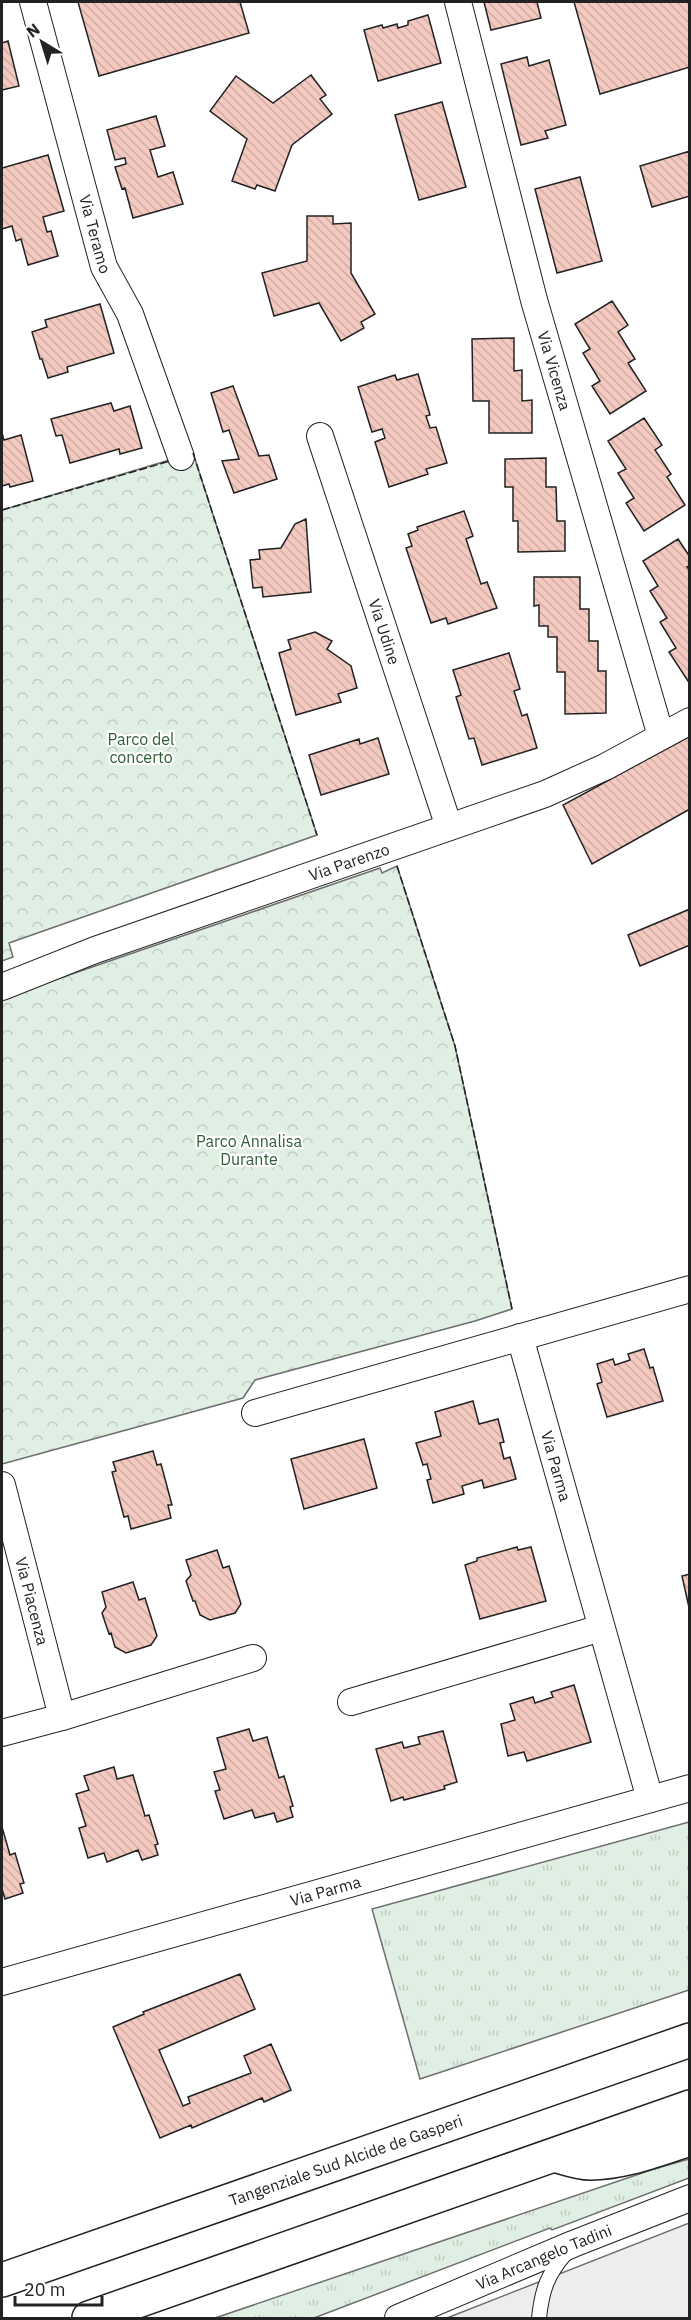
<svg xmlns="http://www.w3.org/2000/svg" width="691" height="2320" viewBox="0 0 691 2320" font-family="'IBM Plex Sans',sans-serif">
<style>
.grass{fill:url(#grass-tufts);stroke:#6f6f6f;stroke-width:1.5}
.park{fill:url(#park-crowns);stroke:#6f6f6f;stroke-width:1.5}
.parking{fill:#ededed;stroke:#6f6f6f;stroke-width:1.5}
.building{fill:url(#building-back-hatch);stroke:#222;stroke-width:1.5}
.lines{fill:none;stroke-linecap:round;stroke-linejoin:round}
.lane-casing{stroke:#222;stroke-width:16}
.street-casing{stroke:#222;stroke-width:28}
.highway-casing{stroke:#222;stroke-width:36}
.lane{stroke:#fff;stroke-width:14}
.street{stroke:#fff;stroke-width:26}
.highway{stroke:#fff;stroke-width:33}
.fence{stroke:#222;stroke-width:1.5;stroke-dasharray:8 3;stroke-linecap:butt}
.labels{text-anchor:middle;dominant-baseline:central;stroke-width:4.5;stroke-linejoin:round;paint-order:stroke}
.street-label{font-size:16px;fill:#222;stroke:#fff}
.park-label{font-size:16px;fill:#2f5e38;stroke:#fff}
</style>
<defs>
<pattern id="grass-tufts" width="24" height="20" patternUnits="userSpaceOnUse" patternTransform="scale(1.5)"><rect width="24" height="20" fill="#e0efe3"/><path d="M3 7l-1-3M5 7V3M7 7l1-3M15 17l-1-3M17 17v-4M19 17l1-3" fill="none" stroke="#c0cdc2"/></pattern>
<pattern id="park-crowns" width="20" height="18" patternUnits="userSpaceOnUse" patternTransform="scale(1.5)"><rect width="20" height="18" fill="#e0efe3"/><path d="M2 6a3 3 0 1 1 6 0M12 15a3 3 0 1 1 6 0" fill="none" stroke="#c0cdc2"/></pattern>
<pattern id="building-back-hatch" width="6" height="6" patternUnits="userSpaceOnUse" patternTransform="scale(1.5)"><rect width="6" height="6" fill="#f3c9c0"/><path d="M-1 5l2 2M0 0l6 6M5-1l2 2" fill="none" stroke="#d0aca5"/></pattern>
</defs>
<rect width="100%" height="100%" fill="#fff"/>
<!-- grass -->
<path class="grass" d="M689,1822V1990L420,2079L372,1909Z
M689,2159V2178L552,2230L550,2228L314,2318H215L654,2169Z"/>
<!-- park -->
<path class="park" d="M193,453L317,835L9,943L13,957L2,961V510Z
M397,866L455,1046L512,1309L475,1321L255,1380L243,1398L2,1464V998L380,868L382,873Z"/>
<!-- parking -->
<path class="parking" d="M689,2223V2318H447Z"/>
<!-- building -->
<path class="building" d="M78,2H240L249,33L99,76Z
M484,2H537L541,18L491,30Z
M574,2H690V67L600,94Z
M428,15L441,63L378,81L364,30L382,25L383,28L397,24L398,28L408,25V21Z
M8,41L19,86L2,90V43Z
M527,57L529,66L549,60L566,125L545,131L548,138L521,145L501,64Z
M311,75L326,95L320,99L332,114L292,145L275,191L257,185L255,189L232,181L247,139L210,111L236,76L273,103Z
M442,102L466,187L419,200L395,115Z
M156,116L165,146L150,150L158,177L173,172L183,204L133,218L125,188L122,189L115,167L126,164L125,158L115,160L107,130Z
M690,151V196L652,207L640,166Z
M48,155L64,211L43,217L47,232L51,231L58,256L28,265L21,239L16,241L12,226L2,229V168Z
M580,177L602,261L557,273L535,189Z
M307,216H333V224L351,223V273L375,314L361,322L364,328L341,341L319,303L274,316L262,273L307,261Z
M612,301L628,325L618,332L635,359L628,363L646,391L610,414L592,386L600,381L583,353L590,349L575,324Z
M100,304L114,353L67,367L68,372L48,378L42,359H40L32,332L47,327L45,320Z
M514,338V371L522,370V401L532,400V433H489V401H473L472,339Z
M418,374L430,415L426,416L430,428L436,427L447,463L426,469L428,474L389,487L375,442L385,438L382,429L372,432L358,387L395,375L397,380Z
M233,386L259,456L269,455L277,479L234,493L222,461L239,459L229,430L223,432L211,393Z
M111,403L114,411L130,406L142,448L120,454L119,449L70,463L62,435L56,436L51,419Z
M644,418L662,445L655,450L671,474L667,477L685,505L644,531L626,503L634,498L618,473L626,469L608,441Z
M2,433L4,440L21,435L33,481L10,487L9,484L2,486Z
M546,458V487H556L557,521H565V551L518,552V521H513V487H505V459Z
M464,511L473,536L466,539L481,584L487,582L497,608L448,624L446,618L431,623L406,548L412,546L408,534L418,530L417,527Z
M306,519L311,592L263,597L262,587L253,588L250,560L260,559L259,550L281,548L295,524Z
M678,539L690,557V566L687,567L690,571V680L688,681L669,652L676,648L660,622L667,618L650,591L658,586L643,561Z
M534,577H580V609H589V641H598V671H606V713L565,714V672H557V637H548V626H539V605L534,606Z
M315,632L332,641L327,649L351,666L357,688L338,694L341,702L296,715L279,653L291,649L288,640Z
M509,653L520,689L514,691L522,716L527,714L537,748L482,765L474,738L469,739L456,697L461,695L453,670Z
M690,736V809L592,864L563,805Z
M378,738L389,774L321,795L309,755L359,739L360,744Z
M690,909V945L640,966L628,935Z
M644,1349L650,1368L653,1367L663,1401L607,1417L597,1384L602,1382L597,1364L613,1359L615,1365L630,1360L628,1354Z
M473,1401L479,1424L498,1419L504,1442L500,1443L504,1459L510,1457L516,1479L484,1488L482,1480L462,1486L464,1494L433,1503L427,1480L431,1479L427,1464L423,1465L416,1443L441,1436L435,1412Z
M364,1439L377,1488L304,1509L291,1459Z
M153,1451L157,1465L161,1464L172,1505H168L171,1518L131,1529L128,1516L124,1517L112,1472L116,1471L113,1462Z
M517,1547L518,1550L531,1547L546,1601L480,1619L465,1565L477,1561V1558Z
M217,1550L223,1568L229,1566L241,1604L235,1613L210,1620L200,1615L195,1601H193L186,1581L191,1575L186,1560Z
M690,1574V1612L682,1576Z
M133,1582L139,1600L145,1598L157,1636L151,1645L126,1653L115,1647L111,1633L109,1634L102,1613L106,1607L102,1592Z
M574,1685L591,1742L527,1761L524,1752L508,1756L501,1724L515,1720L510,1704L533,1697L535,1703L553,1697L551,1692Z
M249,1729L253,1741L267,1737L279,1778L284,1776L293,1806L290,1807L293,1817L277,1822L274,1813L255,1818L252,1810L224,1819L215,1791L220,1790L214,1772L226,1769L217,1738Z
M443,1731L457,1782L444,1786L445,1789L404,1800L403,1797L391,1801L376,1749L402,1742L404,1748L420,1744L418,1737Z
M114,1767L117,1779L133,1775L145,1816L149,1815L158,1844L155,1845L158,1855L142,1860L138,1850L107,1862L104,1853L88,1858L79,1828L86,1826L76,1794L89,1790L84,1776Z
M2,1827L10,1855L15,1853L24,1883L20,1884L23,1893L5,1899L2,1889Z
M240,1974L255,2009L159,2050L183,2106L190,2103L188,2097L251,2073L244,2056L271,2044L291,2090L264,2102L262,2098L192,2128L191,2125L160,2138L113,2027L144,2014L143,2012Z"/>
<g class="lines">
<defs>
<path id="lane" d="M539,2318C542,2290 547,2275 566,2253"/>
<g id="street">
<path id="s1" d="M33,2L104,267L130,314L181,457"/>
<path id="s2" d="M458,2L534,300L661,736"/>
<path id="s3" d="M320,436L449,827"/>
<path id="s4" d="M2,987L95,950L545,794L605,767L690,721"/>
<path id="s5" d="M520,1337L650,1799"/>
<path d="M255,1413L690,1289"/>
<path id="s6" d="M2,1485L62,1717"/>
<path d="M351,1702L601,1628"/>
<path d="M2,1733L62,1717L253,1658"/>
<path id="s7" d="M2,1982L690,1788"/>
<path id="s8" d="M398,2318L573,2244L690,2198"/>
</g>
<g id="highway">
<path d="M558,2156C568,2159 580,2163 590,2163C624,2163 658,2149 690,2139"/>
<path id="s9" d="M2,2280L690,2040"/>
<path d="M89,2318L690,2107"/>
</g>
</defs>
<!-- lane casing -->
<use href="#lane" class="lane-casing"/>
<!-- street casing -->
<use href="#street" class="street-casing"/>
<!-- highway casing -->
<use href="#highway" class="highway-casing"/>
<!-- lane -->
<use href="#lane" class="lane"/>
<!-- street -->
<use href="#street" class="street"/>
<!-- highway -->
<use href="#highway" class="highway"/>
<!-- fence -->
<path class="fence" d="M193,453L317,835
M2,510L170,461
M397,866L455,1046L512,1309"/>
</g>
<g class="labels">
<!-- street labels -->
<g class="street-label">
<text stroke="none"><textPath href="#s1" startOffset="240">Via Teramo</textPath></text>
<text stroke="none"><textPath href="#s2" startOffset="381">Via Vicenza</textPath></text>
<text stroke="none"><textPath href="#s3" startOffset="206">Via Udine</textPath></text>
<text stroke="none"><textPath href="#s4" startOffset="369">Via Parenzo</textPath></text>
<text stroke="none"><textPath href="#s5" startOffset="134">Via Parma</textPath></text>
<text stroke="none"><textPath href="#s6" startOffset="120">Via Piacenza</textPath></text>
<text stroke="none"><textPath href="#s7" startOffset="336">Via Parma</textPath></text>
<text stroke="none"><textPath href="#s9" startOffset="364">Tangenziale Sud Alcide de Gasperi</textPath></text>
<text stroke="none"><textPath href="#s8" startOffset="158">Via Arcangelo Tadini</textPath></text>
</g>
<!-- park labels -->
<g class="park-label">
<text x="141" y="739">Parco del<tspan x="141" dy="18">concerto</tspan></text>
<text x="249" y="1141">Parco Annalisa<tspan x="249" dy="18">Durante</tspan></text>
</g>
</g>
<!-- border -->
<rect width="691" height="2320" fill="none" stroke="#222222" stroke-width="6"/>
<!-- north arrow -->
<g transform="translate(42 42) rotate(322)" stroke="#ffffff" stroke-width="4.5" paint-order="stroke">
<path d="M0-4.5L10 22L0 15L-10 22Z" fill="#222222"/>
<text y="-9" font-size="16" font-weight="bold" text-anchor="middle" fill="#222222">N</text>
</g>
<!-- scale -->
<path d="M15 2296v9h87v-9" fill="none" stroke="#222222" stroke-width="3"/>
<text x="24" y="2296" font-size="18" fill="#222222" stroke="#ffffff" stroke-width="4.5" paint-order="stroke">20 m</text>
</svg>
